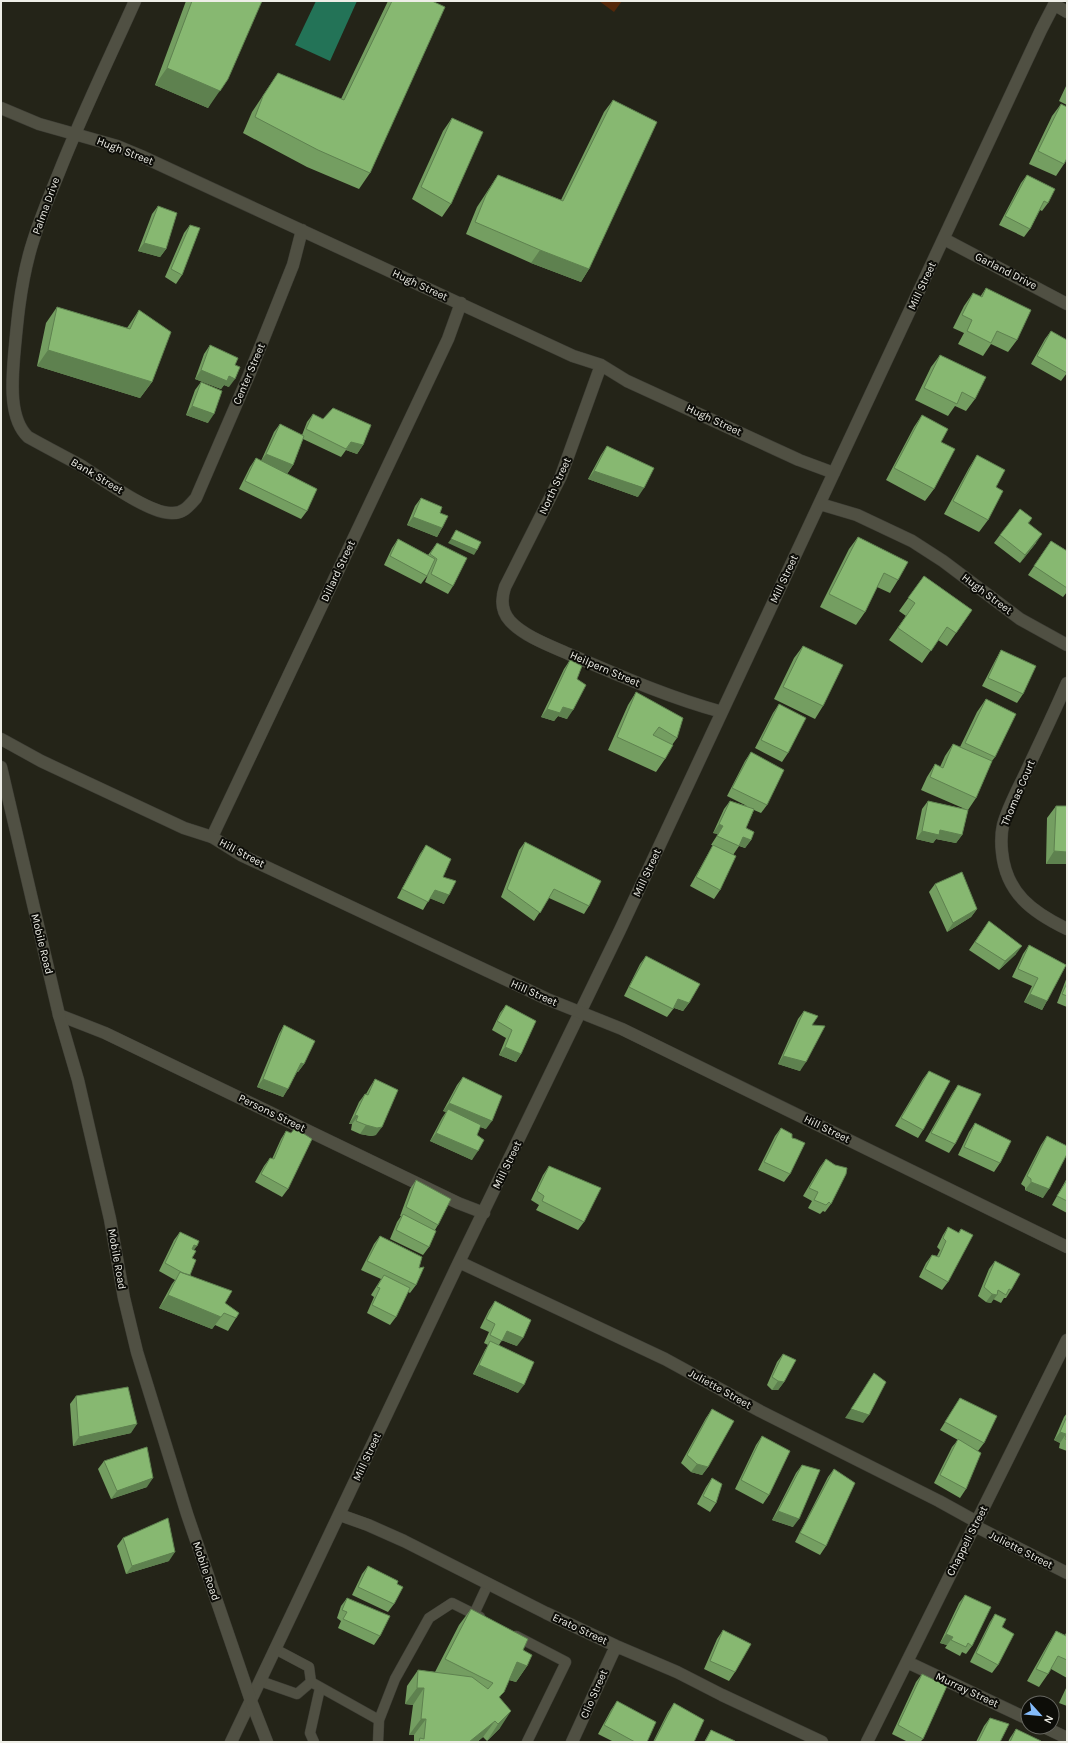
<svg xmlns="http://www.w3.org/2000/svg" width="1068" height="1743" viewBox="0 0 1068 1743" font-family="Karla,sans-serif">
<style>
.green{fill:#56280a}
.water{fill:#237357}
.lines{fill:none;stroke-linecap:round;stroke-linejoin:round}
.lane-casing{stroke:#3e3e36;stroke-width:11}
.street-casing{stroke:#3e3e36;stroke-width:13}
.secondary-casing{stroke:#3e3e36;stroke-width:13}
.lane{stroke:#505043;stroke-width:10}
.street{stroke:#505043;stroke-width:12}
.secondary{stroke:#505043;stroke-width:12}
.wall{fill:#749e61}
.shaded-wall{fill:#5e814f}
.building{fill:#87b871;stroke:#5e814f}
.labels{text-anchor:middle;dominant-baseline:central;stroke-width:4;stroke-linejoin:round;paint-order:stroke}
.street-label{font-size:11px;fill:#eeeee7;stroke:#0d0d08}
</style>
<rect width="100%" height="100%" fill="#242418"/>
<!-- green -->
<path class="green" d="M599,1H622L614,12Z"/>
<!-- water -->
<path class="water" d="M316,1H357L330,61L295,45Z"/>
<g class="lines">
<defs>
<path id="lane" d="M474,1614L488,1584
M516,1636L566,1662L527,1742
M260,1681L297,1694L311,1682L309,1667L275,1649
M311,1682L379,1720L378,1742
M379,1720L395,1679L429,1618L452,1603L480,1617
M314,1742L310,1733L320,1688"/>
<path id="street" d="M135,1C109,59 81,116 58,175C47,202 36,228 29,255C20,289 17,323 14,357C12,382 9,419 28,437C46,447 63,456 80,465C101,478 148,513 171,513C183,514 189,506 196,498L249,375L293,265L302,230
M1055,5L1067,12
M1,108L39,124L117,146L141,156L573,356L601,365L627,381L799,460L834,473
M944,239L1067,304
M601,365L561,476L505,587C501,599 501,611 510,621C525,637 551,646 571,655C620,676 670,698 722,712
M820,504L857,515L912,541L943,561L1020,619L1067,645
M1067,683C1054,713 1040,742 1026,772C1018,789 1008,807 1003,825C1001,834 1001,843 1002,852C1006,893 1032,912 1067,929
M212,837L448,339L461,303
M59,1015L105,1033L458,1203L484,1213
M459,1262L665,1359L760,1411L939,1501L977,1522
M340,1515L368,1525L404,1541L546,1613L616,1646L677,1672L722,1695L822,1742
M975,1526L1067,1573
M907,1662L1028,1719
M1044,1727L1067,1738
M231,1742L459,1262L620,930L1041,30L1056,1
M572,1742L616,1646
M867,1742L1067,1340"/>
<path id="secondary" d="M1,739L41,761L184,828L212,837L241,855L547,999L622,1029L1067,1247
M1,767L59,1015L78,1080L110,1219L124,1298L137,1352L187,1514L251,1701L267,1742"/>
</defs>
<!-- lane casing -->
<use href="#lane" class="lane-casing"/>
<!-- street casing -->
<use href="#street" class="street-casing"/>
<!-- secondary casing -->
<use href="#secondary" class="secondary-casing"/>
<!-- lane -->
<use href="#lane" class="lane"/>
<!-- street -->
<use href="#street" class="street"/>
<!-- secondary -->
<use href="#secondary" class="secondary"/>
</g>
<!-- wall -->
<path class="wall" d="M186,1H262L208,108L155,85Z
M388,1H432L370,173L359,189L307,167L243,133L252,112L278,73L341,99Z
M1067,84V105L1059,101Z
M613,100L589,269L581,282L531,263L466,234L477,207L498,175L561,200L604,112Z
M1061,104L1064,164L1056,176L1029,164L1052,116Z
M452,118L451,204L442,217L412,199L443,131Z
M1027,175L1048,203L1042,211L1040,210L1030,229L1024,237L999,225L1021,183Z
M158,206L166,249L160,257L138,251L152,214Z
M190,225L182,275L176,284L165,277L184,233Z
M986,288L1017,340L1008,352L991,344L983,356L958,344L964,333L953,328L964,306L973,293L980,297Z
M57,307L127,328L139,310L152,382L140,398L37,366L46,323Z
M1051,331L1067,373L1061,381L1031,364L1045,339Z
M210,345L229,387L224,385L221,389L195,379L204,354Z
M940,355L975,399L966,411L955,406L948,416L915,400L931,367Z
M201,382L208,423L186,415L195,390Z
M313,414L363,445L357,454L346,450L341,457L303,439L293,465L287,474L276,469L307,511L301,519L239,489L250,467L256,458L261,461L274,432L280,424L302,435L307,422Z
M922,415L934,489L925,501L886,480L914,427Z
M607,446L638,497L588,479L601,455Z
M977,455L996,487L988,520L979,532L944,514L969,468Z
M421,498L440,513L442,528L437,537L407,525L415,506Z
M1032,518L1029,523L1036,543L1020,563L994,543L1000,535Z
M858,537L898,580L890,593L877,587L865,612L856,625L820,607L849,549Z
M398,539L428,555L437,543L453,586L448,594L425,582L431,567L427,576L421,584L384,565L392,548Z
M1051,541L1067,551V592L1063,597L1028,575Z
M924,576L972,610L947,646L938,640L922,663L889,640L906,616L899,611Z
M803,646L823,706L815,719L774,699L794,658Z
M1001,650L1023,694L1017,703L982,686L996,659Z
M570,660L577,679L567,719L558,716L554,721L541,717L564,669Z
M636,692L677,738L672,745L665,759L656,772L608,750L628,705Z
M986,699L995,757L992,761L976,798L968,810L962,835L956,843L936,839L933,843L916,839L922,809L928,801L965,809L921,790L927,777L935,764L940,767L945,756L953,744L960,747L977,712Z
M779,704L788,753L782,762L755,748L773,713Z
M751,752L767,805L761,813L754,810L746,828L751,840L745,848L739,846L733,855L720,890L714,899L690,886L708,854L713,845H711L718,834L713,833L724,809L730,801L747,806L727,796L745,761Z
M1056,806H1067V864H1046L1047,818Z
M525,842L589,906L584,914L549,898L534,921L501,897L519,850Z
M426,845L444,904L430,898L423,910L397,898L420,854Z
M935,884L977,909L971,917L947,932L929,892Z
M989,921L1016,954L999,970L969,950Z
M1029,945L1066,965L1042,1010L1024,1002L1032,986L1012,977L1023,954Z
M646,956L689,1003L683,1011L674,1008L667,1017L624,996L640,964Z
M1067,977V1007L1057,1003Z
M506,1005L521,1054L516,1062L499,1055L506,1038L492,1030L500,1013Z
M804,1011L812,1025L800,1071L778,1064L798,1019Z
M284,1025L304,1064L298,1072H297L283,1097L257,1087L279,1034Z
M929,1071L923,1130L918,1138L895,1126L923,1079Z
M463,1077L486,1129L480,1127L477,1135L472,1160L430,1141L442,1118L446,1112L443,1111L457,1085Z
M375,1079L376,1135L371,1136L360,1134L351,1130L352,1124H349L359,1102L365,1094H366L370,1087Z
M958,1085L955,1144L949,1153L925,1141L952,1094Z
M975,1123L1000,1163L994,1172L958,1155L969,1132Z
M781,1128L790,1174L784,1182L758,1170L775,1136Z
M286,1131L288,1189L282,1197L255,1182L264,1166L270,1158L272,1159L281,1139Z
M1047,1136L1043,1198L1025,1190V1187L1021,1184L1041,1145Z
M826,1159L831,1204L825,1212L823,1211L820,1214L808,1208L812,1201L803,1196L820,1167Z
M549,1166L584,1222L578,1230L536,1210L539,1205L531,1200L543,1175Z
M1067,1178V1213L1052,1205Z
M416,1180L438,1225L435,1230L429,1247L423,1255L390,1239L397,1222L401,1216H400L410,1189Z
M948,1227L958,1233L961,1229L948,1282L942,1290L919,1277L926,1263L932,1255L937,1256L940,1250L937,1247L943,1235Z
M180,1232L194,1250L192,1258L190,1275L225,1303L236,1318L228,1331L215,1325L212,1329L159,1308L172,1284L175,1280L159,1271L174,1240Z
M380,1236L419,1268L416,1285L410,1293L408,1292L396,1317L390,1325L367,1313L374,1297L371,1295L381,1279L361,1270L374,1244Z
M995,1261L1011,1290L1006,1298H1004L1001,1303L993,1299L991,1303L986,1302L978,1296L989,1269Z
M495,1301L517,1346L502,1340L499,1345L518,1393L473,1374L485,1350L488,1345L484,1343L489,1332L480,1328L489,1310Z
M783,1354L784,1382L778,1390H772L767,1385L777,1362Z
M76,1396L131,1433L73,1446L70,1404Z
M960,1398L984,1443L978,1451L966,1489L960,1498L934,1483L952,1447L958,1440L940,1430Z
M712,1409L708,1467L702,1475L691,1472L681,1463L706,1418Z
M1067,1413V1451L1059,1448L1060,1443L1054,1440L1064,1417Z
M762,1436L769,1495L763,1504L735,1489L756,1445Z
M104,1461L147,1487L111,1499L98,1469Z
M802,1465L793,1527L772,1520L796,1473Z
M834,1469L826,1546L820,1555L795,1542L828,1477Z
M712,1478L716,1503L710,1512L697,1504L706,1487Z
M123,1538L169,1561L126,1574L117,1546Z
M368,1566L397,1584L394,1604L388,1612L352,1595L362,1574Z
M965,1595L972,1646L966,1654L962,1652L960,1656L945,1648L947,1645L940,1643L959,1603Z
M347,1598L380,1636L374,1645L338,1628L341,1621L337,1618L341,1606Z
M471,1609L523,1650L527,1666L516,1682L509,1680L500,1697V1728L487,1741L483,1737L477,1742H414V1735H409L413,1705L405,1704L407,1686L418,1670L435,1672L459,1625Z
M995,1614L1002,1627L998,1665L992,1673L970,1662L990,1622Z
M723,1630L735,1672L729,1681L704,1669L717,1639Z
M1056,1631L1065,1635L1067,1631V1678L1051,1669L1048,1674L1039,1687L1027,1681L1048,1644Z
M922,1674L923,1739L920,1742H908L892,1734L916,1682Z
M1067,1686V1706L1059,1703Z
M617,1701L647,1742H614L598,1734L611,1710Z
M674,1703L694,1742H653L668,1712Z
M990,1718L1000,1742H976L984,1726Z
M1016,1729L1041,1742H1008L1010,1738Z
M711,1730L735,1742H704Z"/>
<!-- shaded-wall -->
<path class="shaded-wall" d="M167,68L228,79L208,108L155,85Z
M144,243L166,249L160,257L138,251Z
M540,250L589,269L581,282L531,263Z
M48,350L152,382L140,398L37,366Z
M201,370L229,376L235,379L229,387L224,385L221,389L195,379Z
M192,406L214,414L208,423L186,415Z
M351,442L363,445L357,454L346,450Z
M266,454L293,465L287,474L260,462Z
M594,471L644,488L638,497L588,479Z
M413,517L442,528L437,537L407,525Z
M1042,534L1036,543L1020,563L1025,555Z
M451,539L477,550L474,555L448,543Z
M563,707L573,710L567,719L558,716L554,721L541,717L547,709Z
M719,824L723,826L718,834L713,833Z
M940,830L962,835L956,843L936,839L933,843L916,839L922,831Z
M743,837L751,840L745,848L738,845Z
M1054,851L1067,852V864H1046Z
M435,890L449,895L444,904L429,898Z
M977,909L971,917L947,932L953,923Z
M1022,946L1016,954L999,970L1005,961Z
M1030,994L1047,1001L1042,1010L1024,1002Z
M678,999L689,1003L683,1011L672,1007Z
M505,1047L521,1054L516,1062L499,1055Z
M783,1056L806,1062L800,1071L778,1064Z
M301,1063L304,1064L298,1072L295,1071Z
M263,1079L288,1089L283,1097L257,1087Z
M449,1103L492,1121L486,1129L446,1113L448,1109L446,1112L443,1111Z
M355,1115L358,1116L352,1124H349Z
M366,1125L382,1127L376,1135L371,1136L360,1134Z
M436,1133L478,1151L472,1160L430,1141Z
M1031,1182L1049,1189L1043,1198L1025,1190Z
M194,1245L197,1246L191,1254L188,1253Z
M992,1294L997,1295L991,1303L986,1302Z
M168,1295L221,1317L212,1329L159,1308Z
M507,1331L523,1338L517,1346L501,1340Z
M479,1365L524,1385L518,1393L473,1374Z
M778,1381L784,1382L778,1390H772Z
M851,1409L869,1415L863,1423L845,1418Z
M137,1424L131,1433L73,1446L79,1437Z
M1060,1432L1066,1434L1060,1443L1054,1440Z
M697,1464L708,1467L702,1475L691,1472Z
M153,1478L147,1487L111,1499L117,1491Z
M778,1511L799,1519L793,1527L772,1520Z
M175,1552L169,1561L126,1574L132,1566Z
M946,1634L953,1637L947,1645L940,1643Z
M517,1662L527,1666L516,1682L506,1679Z
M417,1688H424L413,1705L405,1704Z
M511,1711L500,1728L487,1741L498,1724Z
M421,1719H426L414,1735H409Z
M495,1721L483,1737L477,1742H469Z"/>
<!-- building -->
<path class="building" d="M192,1H262L228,79L220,91L167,68Z
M392,1H432L445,7L370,173L318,150L255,117L263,96L278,73L344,100Z
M613,100L657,122L589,269L540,250L475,222L486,195L498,175L563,201Z
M1061,104L1067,107V158L1064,164L1038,151Z
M452,118L483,132L451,204L421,187Z
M1027,175L1055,189L1048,203L1044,201L1030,229L1005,216Z
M158,206L177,213L166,249L144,243Z
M190,225L200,228L182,275L171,269Z
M986,288L1031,310L1017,340L997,331L991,343L967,331L972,320L962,315L973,293L982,297Z
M57,307L130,329L139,310L171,332L152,382L48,350Z
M1051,331L1067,340V373L1037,356Z
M210,345L238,358L235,365L240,367L235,379L229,376L227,381L201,370Z
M940,355L986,377L975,399L962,392L957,404L924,388Z
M201,382L222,391L214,414L192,406Z
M333,408L371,425L363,445L351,442L346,449L306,429L313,414L323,419Z
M922,415L948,429L941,442L955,449L934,489L894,468Z
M280,424L304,436L293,465L266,454Z
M607,446L654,468L644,488L594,471Z
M977,455L1005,470L996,487L1003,491L988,520L953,501Z
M256,458L317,489L307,511L245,481Z
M421,498L442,507L440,513L448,516L442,528L413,517Z
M1020,509L1032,518L1028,523L1042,534L1025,555L1000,535Z
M456,530L481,542L477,550L451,539Z
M858,537L908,562L898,580L884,573L865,612L829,594Z
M398,539L435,559L427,576L390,556Z
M1051,541L1067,551V588L1034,566Z
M437,543L467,558L453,586L431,574L437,559L430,554Z
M924,576L972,610L956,633L947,627L931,651L898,628L915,603L908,598Z
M803,646L843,665L823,706L783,687Z
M1001,650L1036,666L1023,694L988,678Z
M570,660L582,666L577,679L586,685L573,710L563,707L560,713L547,709Z
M636,692L683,718L677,738L659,727L653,735L673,745L665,759L617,737Z
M986,699L1016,714L995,757L965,743Z
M779,704L806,718L788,753L761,740Z
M953,744L992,761L976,798L930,777L935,764L943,768Z
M751,752L784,770L767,805L732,788Z
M730,801L754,809L746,828L754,832L751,840L743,837L739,846L717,836L723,826L719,824Z
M928,801L968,810L962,835L940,830L939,835L922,831Z
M1056,806H1067V852L1054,851Z
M525,842L601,881L589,906L554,889L540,913L507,889Z
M426,845L451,859L443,877L456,881L449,895L435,890L428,902L402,889Z
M713,845L736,856L720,890L696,877Z
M962,872L977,909L953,923L935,884Z
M989,921L1022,946L1005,961L975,942Z
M1029,945L1066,965L1047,1001L1030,994L1038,978L1018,969Z
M646,956L700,984L689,1003L678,999L673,1009L629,987Z
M1067,983V996L1062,994Z
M506,1005L536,1021L521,1054L505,1047L512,1030L497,1021Z
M804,1011L818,1016L812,1025L825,1026L806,1062L783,1056Z
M284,1025L315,1041L304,1064L301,1063L288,1089L263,1079Z
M929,1071L950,1081L923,1130L901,1118Z
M463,1077L502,1096L492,1121L449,1103Z
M375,1079L398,1090L382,1127L377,1128L366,1125L356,1121L358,1116L355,1115L365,1094L368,1095Z
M958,1085L981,1094L955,1144L931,1133Z
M448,1109L481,1125L477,1135L484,1140L478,1151L436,1133Z
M975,1123L1011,1141L1000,1163L964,1147Z
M295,1128L312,1139L288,1189L261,1174L270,1158L274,1159L286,1131L291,1133Z
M781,1128L792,1134V1138L796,1139L805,1143L790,1174L764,1162Z
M1047,1136L1067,1146V1154L1049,1189L1031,1182V1179L1027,1176Z
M826,1159L835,1165L847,1168L846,1174L831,1204L829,1202L826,1205L814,1200L818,1192L809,1188Z
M549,1166L601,1188L584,1222L542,1201L544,1196L537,1191Z
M416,1180L451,1199L438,1225L406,1207Z
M1067,1180V1201L1057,1196Z
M403,1214L436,1231L429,1247L396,1230Z
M948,1227L959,1233L961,1229L973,1235L948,1282L925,1269L932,1255L939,1257L946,1241L943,1238Z
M180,1232L199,1241L197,1246L194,1245L192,1249L196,1251L192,1258L196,1260L190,1275L183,1273L165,1263Z
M380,1236L422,1257L419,1268L424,1267L416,1285L367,1261Z
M995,1261L1020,1274L1011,1290L1009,1289L1006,1295L998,1290L997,1295L992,1294L984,1287Z
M180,1272L232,1291L225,1303L239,1313L236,1318L224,1313L221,1317L168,1295Z
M384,1275L410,1288L396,1317L372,1305L380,1288L377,1287Z
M495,1301L531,1320L523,1338L507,1331L502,1341L490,1335L495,1324L486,1319Z
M490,1341L534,1362L524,1385L479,1365Z
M783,1354L796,1360L784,1382L778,1381L772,1377Z
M874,1373L886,1382L869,1415L851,1409Z
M128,1387L137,1424L79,1437L76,1396Z
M960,1398L997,1416L984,1443L945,1422Z
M712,1409L734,1421L708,1467L697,1464L687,1455Z
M1067,1416V1440L1065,1439L1066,1434L1060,1432Z
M762,1436L790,1451L769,1495L741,1480Z
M958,1439L981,1453L966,1489L940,1475Z
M147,1447L153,1478L117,1491L104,1461Z
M802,1465L820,1470L799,1519L778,1511Z
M834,1469L855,1483L826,1546L800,1533Z
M712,1478L722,1484L716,1503L703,1496Z
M168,1518L175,1552L132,1566L123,1538Z
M368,1566L398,1581L397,1584L403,1587L394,1604L358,1587Z
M965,1595L991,1607L972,1646L968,1643L966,1647L951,1640L953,1637L946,1634Z
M347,1598L390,1616L380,1636L343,1619L347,1612L342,1610Z
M471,1609L528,1639L523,1650L532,1655L527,1666L517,1662L504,1692L499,1697L511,1711L498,1724L495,1721L469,1742H419L420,1738L424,1739L426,1719H421L424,1688H417L418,1670L472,1677L488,1689L493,1683L445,1659Z
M995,1614L1006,1619L1002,1627L1014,1634L998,1665L976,1653Z
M723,1630L751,1644L735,1672L710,1661Z
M1056,1631L1066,1636L1067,1635V1660L1058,1656L1048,1674L1036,1669Z
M922,1674L947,1686L923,1739L898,1725Z
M617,1701L656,1722L647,1742H635L604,1725Z
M674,1703L704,1720L694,1742H654Z
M990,1718L1009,1724L1000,1742H978Z
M1016,1729L1041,1741V1742H1010Z
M711,1730L735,1741V1742H705Z"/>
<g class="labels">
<!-- street labels -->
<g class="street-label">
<text transform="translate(125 151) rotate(21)">Hugh Street</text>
<text transform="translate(46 206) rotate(-70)">Palma Drive</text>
<text transform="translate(1006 271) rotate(27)">Garland Drive</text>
<text transform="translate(420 285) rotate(25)">Hugh Street</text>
<text transform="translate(922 286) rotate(-65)">Mill Street</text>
<text transform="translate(249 374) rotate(-67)">Center Street</text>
<text transform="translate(714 420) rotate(25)">Hugh Street</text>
<text transform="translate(97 476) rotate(31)">Bank Street</text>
<text transform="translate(555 486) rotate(-65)">North Street</text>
<text transform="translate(338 571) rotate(-65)">Dillard Street</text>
<text transform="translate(784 579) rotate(-65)">Mill Street</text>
<text transform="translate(987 594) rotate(37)">Hugh Street</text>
<text transform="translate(605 669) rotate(23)">Heilpern Street</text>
<text transform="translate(1018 793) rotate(-67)">Thomas Court</text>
<text transform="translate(242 853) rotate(28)">Hill Street</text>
<text transform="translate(647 873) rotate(-65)">Mill Street</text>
<text transform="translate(42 944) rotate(76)">Mobile Road</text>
<text transform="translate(534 993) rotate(24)">Hill Street</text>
<text transform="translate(272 1113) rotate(26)">Persons Street</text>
<text transform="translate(827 1129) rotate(26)">Hill Street</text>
<text transform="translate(507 1165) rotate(-64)">Mill Street</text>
<text transform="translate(117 1259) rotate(80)">Mobile Road</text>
<text transform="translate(720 1389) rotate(29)">Juliette Street</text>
<text transform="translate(367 1457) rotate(-65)">Mill Street</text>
<text transform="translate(967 1541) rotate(-63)">Chappell Street</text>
<text transform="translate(1021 1550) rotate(27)">Juliette Street</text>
<text transform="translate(206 1571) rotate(71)">Mobile Road</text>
<text transform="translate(580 1629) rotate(25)">Erato Street</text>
<text transform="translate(967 1690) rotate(25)">Murray Street</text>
<text transform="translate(594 1694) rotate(-66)">Clio Street</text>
</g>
</g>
<!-- border -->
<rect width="1068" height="1743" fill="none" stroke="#eeeee7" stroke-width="4"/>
<!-- north arrow -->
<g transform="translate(1040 1715) rotate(117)"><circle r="19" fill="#0d0d08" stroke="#676761"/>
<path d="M0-3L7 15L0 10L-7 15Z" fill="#84bbfb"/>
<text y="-6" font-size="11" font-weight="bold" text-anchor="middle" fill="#eeeee7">N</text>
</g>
</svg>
